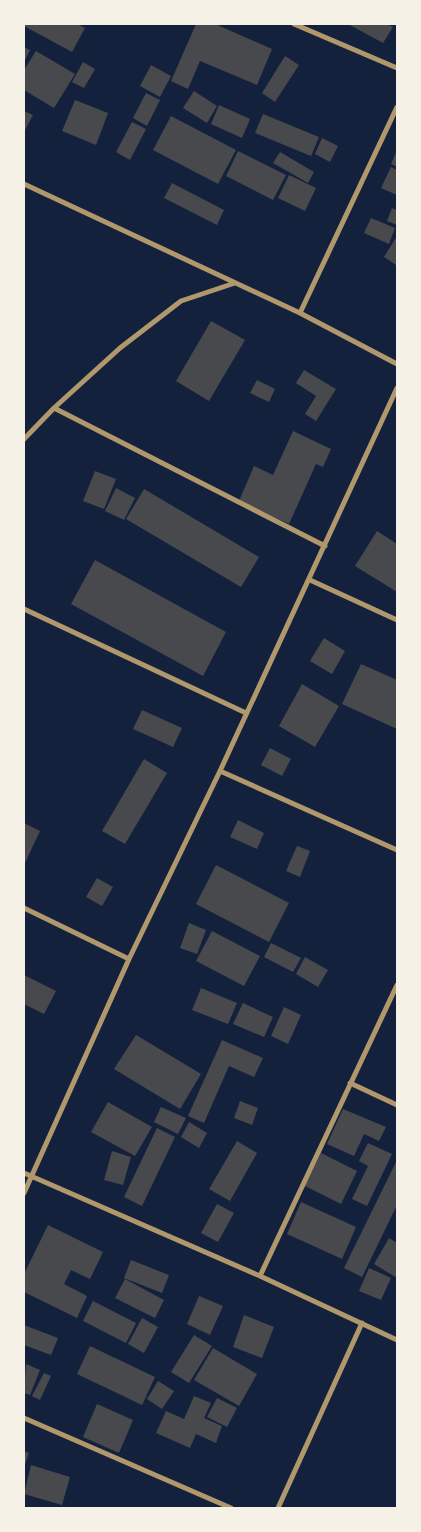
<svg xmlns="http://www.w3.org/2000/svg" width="421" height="1532" viewBox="0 0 421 1532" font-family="'PT Serif',serif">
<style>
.building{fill:#48494c}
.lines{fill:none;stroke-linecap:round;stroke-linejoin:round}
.minor{stroke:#b1986c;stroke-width:5}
</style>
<rect width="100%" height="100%" fill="#14213d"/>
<!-- building -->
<path class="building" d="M24,24H77L85,28L72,52L24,26Z
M196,24H215L272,49L257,85L200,61L188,89L171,81Z
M348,24H387L393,27L383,43Z
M24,47L30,50L24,62Z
M36,51L75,74L54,108L24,90V70Z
M285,56L299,65L275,102L262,93Z
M83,62L95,69L84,88L72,82Z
M151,65L171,76L160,97L140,86Z
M194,91L217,106L207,123L183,108Z
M146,93L160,100L147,126L133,118Z
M75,100L108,113L96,145L62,131Z
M219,105L250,119L242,138L211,124Z
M24,111L33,115L24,132Z
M263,114L319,137L311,156L255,133Z
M171,116L236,150L218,184L153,150Z
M132,122L146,129L130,160L116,152Z
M322,138L338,146L330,162L315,154Z
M397,150V167L391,164Z
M238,151L286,175L273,200L226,176Z
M280,152L314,172L308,183L273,163Z
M391,167L397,170V195L381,188Z
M289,175L316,188L305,211L278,198Z
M172,183L224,210L217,225L164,198Z
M392,208L397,210V225L387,221Z
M371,218L395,228L389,244L364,233Z
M397,236V262L396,265L384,257Z
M211,321L245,340L209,401L176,381Z
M304,370L336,389L316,421L305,414L316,396L296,383Z
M257,380L275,389L269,402L250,393Z
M293,431L331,449L323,467L316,464L289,524L239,501L254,466L273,475Z
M95,471L116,479L104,509L83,501Z
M116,488L135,498L124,520L105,511Z
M144,489L259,557L241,587L126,519Z
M377,531L397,544V592L355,566Z
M95,560L226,632L203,676L71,604Z
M324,638L345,651L332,674L310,661Z
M361,664L397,680V729L342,704Z
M302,684L339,706L315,747L279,726Z
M142,710L182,728L173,747L133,729Z
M270,748L291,759L282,776L261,765Z
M144,759L167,773L125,844L102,831Z
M238,820L264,833L257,849L230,837Z
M24,823L40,831L24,865Z
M297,846L310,851L300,877L286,871Z
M216,865L289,903L269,942L196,904Z
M97,878L113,887L102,906L86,897Z
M189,923L206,930L197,954L180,948Z
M212,931L260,956L244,986L196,961Z
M271,943L301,958L293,972L264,957Z
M305,957L328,970L318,987L296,974Z
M24,975L56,991L44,1014L24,1004Z
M201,988L237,1003L228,1024L192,1010Z
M243,1003L273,1017L264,1037L233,1024Z
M284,1007L301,1015L288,1044L271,1036Z
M136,1035L201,1074L180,1109L114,1069Z
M222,1040L263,1058L254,1077L229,1066L204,1123L188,1116Z
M240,1101L258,1108L252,1125L234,1118Z
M108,1102L152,1127L135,1156L91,1132Z
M161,1107L186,1118L178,1134L154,1122Z
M343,1109L386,1127L379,1141L364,1134L354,1156L327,1144Z
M189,1122L207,1133L199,1148L181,1137Z
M157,1128L175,1137L142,1206L124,1197Z
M237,1141L257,1153L230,1201L209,1189Z
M368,1143L392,1154L367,1206L352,1199L368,1166L359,1161Z
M112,1151L131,1157L123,1185L104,1180Z
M321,1153L357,1171L341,1204L305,1186Z
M397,1160V1205L362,1277L344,1268Z
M301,1202L356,1227L342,1259L287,1234Z
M217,1204L234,1213L218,1242L201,1233Z
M48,1225L103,1252L90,1279L71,1270L64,1284L87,1296L77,1318L24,1292V1274Z
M389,1238L397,1243V1278L374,1264Z
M131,1260L169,1275L162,1293L124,1278Z
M369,1268L391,1278L381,1300L359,1291Z
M125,1279L164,1300L155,1318L115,1298Z
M199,1296L223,1306L210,1335L187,1324Z
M93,1301L136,1323L126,1343L83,1321Z
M244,1315L274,1327L262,1358L233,1347Z
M142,1318L158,1327L144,1353L128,1344Z
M24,1325L58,1338L51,1355L24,1345Z
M194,1335L212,1346L189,1383L171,1372Z
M90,1346L155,1377L142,1405L77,1374Z
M213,1348L257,1374L239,1406L194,1380Z
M26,1364L40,1370L30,1395L24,1393Z
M44,1373L51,1376L40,1400L32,1396Z
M158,1381L174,1391L162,1409L147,1399Z
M194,1396L211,1403L204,1418L222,1426L216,1443L196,1434L190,1448L156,1433L166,1411L184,1419Z
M217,1398L237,1408L227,1427L207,1417Z
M97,1404L133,1420L119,1453L83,1437Z
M24,1451L29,1453L24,1467Z
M31,1465L70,1477L62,1505L24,1494Z"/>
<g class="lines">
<!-- minor -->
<path class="minor" d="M294,24L397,68
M24,184L300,313L397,364
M300,313L397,107
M54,408L325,546
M24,439L54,408L120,348L181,301L235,283
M310,580L397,620
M24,609L246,713
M220,771L397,850
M24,908L129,959
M350,1083L397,1105
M24,1173L260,1276L397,1340
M24,1193L129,959L220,771L397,388
M260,1276L397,985
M24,1418L231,1508
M278,1508L362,1323"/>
</g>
<!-- border -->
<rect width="421" height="1532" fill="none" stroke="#f6f1e7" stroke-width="50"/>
</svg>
